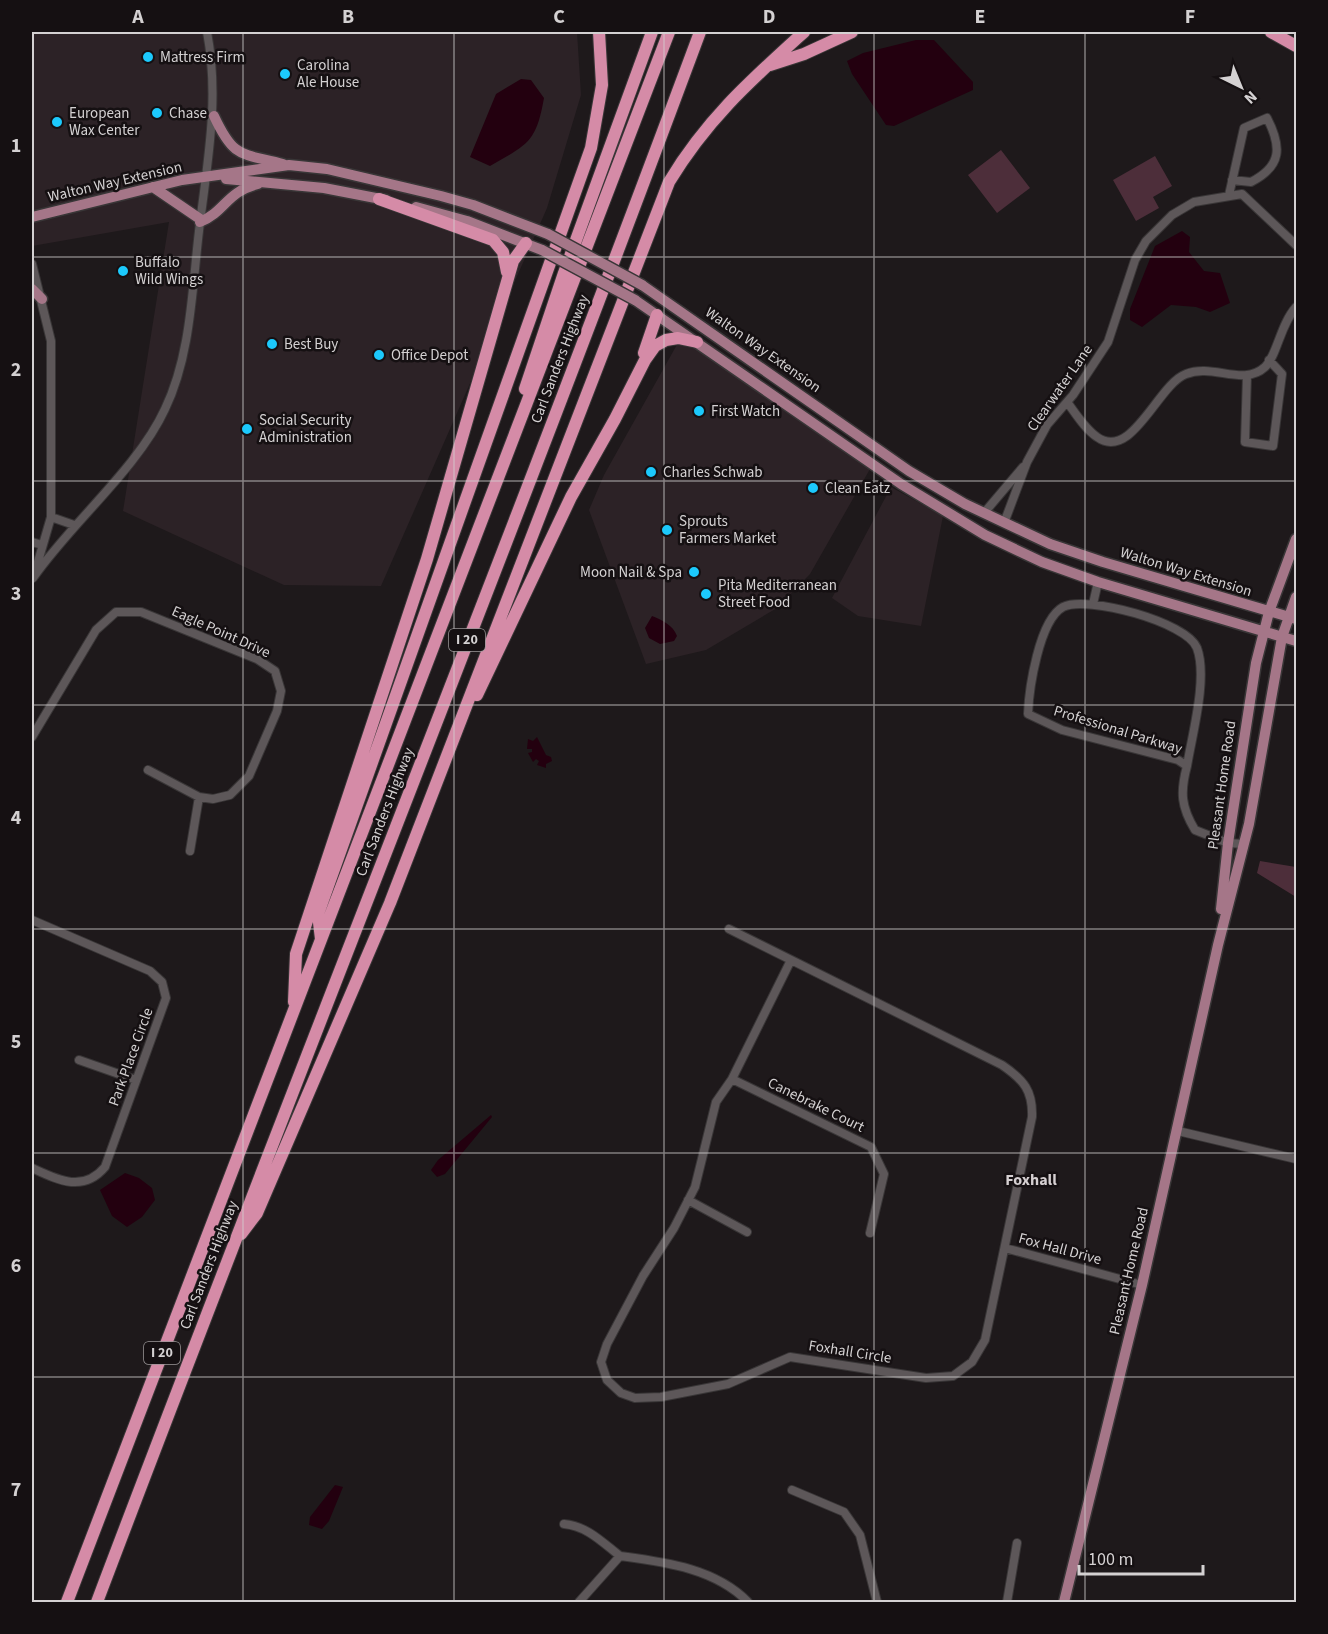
<svg xmlns="http://www.w3.org/2000/svg" width="1328" height="1634" viewBox="0 0 1328 1634" font-family="'Source Sans 3',sans-serif">
<style>
.built{fill:#2c2226}
.green{fill:#4d2e3a}
.water{fill:#23000f}
.lines{fill:none;stroke-linecap:round;stroke-linejoin:round}
.minor-casing{stroke:#393637;stroke-width:10}
.major-casing{stroke:#393637;stroke-width:13}
.highway-casing{stroke:#393637;stroke-width:14}
.minor{stroke:#5d5759;stroke-width:8}
.major{stroke:#a57688;stroke-width:10}
.highway{stroke:#d58ba7;stroke-width:12}
.major-bridge-casing{stroke:#393637;stroke-width:13;stroke-linecap:butt}
.major-bridge{stroke:#a57688;stroke-width:10}
.grid{fill:none;stroke:#d4d1d2;stroke-width:1.5;stroke-opacity:0.55}
.poi-dot{fill:#1cc9fc;stroke:#151012;stroke-width:2}
.labels{text-anchor:middle;dominant-baseline:central;stroke-width:5;stroke-linejoin:round;paint-order:stroke}
.shield{fill:#151012;stroke:#9b9798;stroke-width:1.5}
.shield-label{font-size:14px;font-weight:bold;fill:#d4d1d2}
.poi-label{font-size:15px;fill:#d4d1d2;stroke:#151012;text-anchor:start}
.street-label{font-size:15px;fill:#d4d1d2;stroke:#151012}
.neighbourhood-label{font-size:16px;font-weight:bold;fill:#d5cfd1;stroke:#151012}
.neatline{fill:none;stroke:#d4d1d2;stroke-width:2}
.grid-label{font-size:20px;text-anchor:middle;font-weight:bold;fill:#d4d1d2}
</style>
<rect width="100%" height="100%" fill="#1e191b"/>
<!-- built -->
<path class="built" d="M32,32H577L581,95L547,208L381,586L284,585L123,511L169,222L32,246Z
M679,341L691,343L870,469L810,574L777,608L706,650L646,664L589,510L604,475Z
M891,487L943,516L921,626L858,616L832,598Z"/>
<!-- green -->
<path class="green" d="M1001,150L1030,188L997,213L968,175Z
M1155,156L1172,186L1153,197L1159,208L1136,221L1113,180Z
M1260,861L1296,867V897L1257,873Z"/>
<!-- water -->
<path class="water" d="M916,40H934L973,82V90L894,126L886,125L852,74L847,61L863,53Z
M521,79L531,80L544,98C536,143 528,144 490,166L470,157L496,94Z
M1182,231L1190,237L1189,252L1204,271L1220,273L1230,303L1210,312L1196,307L1171,305L1142,327L1130,320V309L1155,246Z
M652,616C662,620 673,625 677,636L674,641L660,644L649,638L645,628Z
M537,737L546,755L551,757L552,761L546,764V768L537,765L539,761L536,759L533,762L528,753L532,752V749H527L528,739L533,741Z
M491,1115L492,1117L445,1174L437,1177L431,1170L438,1160Z
M125,1173L139,1178L152,1188L155,1200L142,1217L127,1227L112,1216L100,1190Z
M335,1485L343,1487L329,1521L322,1529L309,1525L310,1517Z"/>
<g class="lines">
<defs>
<path id="minor" d="M1229,195L1244,128L1267,118C1282,147 1282,166 1251,182L1232,180
M32,264L51,341V517L35,572
M1247,375L1245,442L1273,446L1282,374L1269,360
M1067,402C1076,414 1085,429 1097,437C1132,462 1158,384 1186,374C1213,363 1243,387 1265,367C1277,356 1280,325 1296,307
M984,513L1023,467
M51,517L74,525
M1004,523L1027,462L1047,425L1073,395L1108,342L1135,260L1146,241L1172,215L1194,202L1242,194L1296,245
M32,542L42,545
M33,578C71,523 138,468 165,409C191,355 192,289 199,231C207,163 220,100 207,32
M1093,604L1098,582
M32,737L96,630L116,612H141L257,659L275,671L281,691L277,711L249,776L230,795L213,799L199,797L148,770
M1187,766C1192,735 1208,678 1197,648C1187,622 1087,595 1063,607C1039,620 1029,689 1028,714L1062,730L1178,760L1187,766C1180,792 1181,807 1195,830L1228,843L1244,844
M190,851L199,797
M32,920L150,971L162,982L166,998L105,1167C83,1193 58,1180 32,1168
M729,929L1002,1065C1024,1080 1033,1091 1032,1117L985,1340L972,1362L953,1376L926,1378L790,1357L728,1384L661,1397L635,1398L621,1393L607,1380L601,1362L607,1344L643,1276L674,1228L695,1187L716,1102L732,1079L791,960
M79,1060L136,1080
M732,1079L871,1147L884,1174L870,1233
M1178,1131L1296,1159
M688,1200L747,1232
M1005,1248L1142,1285
M792,1490L844,1512L860,1535L877,1602
M564,1524C587,1526 602,1542 620,1556
M579,1602L620,1556C664,1562 715,1568 748,1602
M1007,1602L1017,1543"/>
<path id="major" d="M214,116C234,159 241,153 283,164
M226,179L324,188L386,200
M153,187L200,219
M416,207L467,221L542,250
M32,217L182,180L289,165L327,169L441,196L473,205L548,234
M200,222C226,211 226,192 258,184
M642,285L909,471L965,504L1050,544L1103,562L1296,619
M32,289L42,299
M635,300L901,484L985,535L1042,562L1098,582L1296,641
M1221,909L1228,843L1256,663L1269,612L1296,539
M1064,1602L1142,1285L1218,945L1249,824L1282,637L1296,597"/>
<path id="highway" d="M1271,32L1296,46
M770,65L804,54L852,32
M379,199L493,240L503,252L507,272
M644,353L657,315
M525,389L564,273L652,32
M477,695L571,497L615,419L645,360L655,346L666,340L678,338L697,342
M321,939L318,914L591,148L602,85L599,32
M294,1002L296,954L427,559L513,261L526,243
M241,1234L257,1213L390,903L669,182C707,119 750,81 804,32
M67,1602L669,32
M97,1602C295,1078 505,557 700,32"/>
</defs>
<!-- minor casing -->
<use href="#minor" class="minor-casing"/>
<!-- major casing -->
<use href="#major" class="major-casing"/>
<!-- highway casing -->
<use href="#highway" class="highway-casing"/>
<!-- minor -->
<use href="#minor" class="minor"/>
<!-- major -->
<use href="#major" class="major"/>
<!-- highway -->
<use href="#highway" class="highway"/>
<defs>
<path id="major-bridge" d="M548,234L642,285
M542,250L635,300"/>
</defs>
<!-- major-bridge casing -->
<use href="#major-bridge" class="major-bridge-casing"/>
<!-- major-bridge -->
<use href="#major-bridge" class="major-bridge"/>
</g>
<!-- grid -->
<path class="grid" d="M243,32V1602M454,32V1602M664,32V1602M874,32V1602M1085,32V1602M32,257H1296M32,481H1296M32,705H1296M32,929H1296M32,1153H1296M32,1377H1296"/>
<!-- markers -->
<g class="poi-dot">
<circle cx="148" cy="57" r="6"/>
<circle cx="285" cy="74" r="6"/>
<circle cx="157" cy="113" r="6"/>
<circle cx="57" cy="122" r="6"/>
<circle cx="123" cy="271" r="6"/>
<circle cx="272" cy="344" r="6"/>
<circle cx="379" cy="355" r="6"/>
<circle cx="699" cy="411" r="6"/>
<circle cx="247" cy="429" r="6"/>
<circle cx="651" cy="472" r="6"/>
<circle cx="813" cy="488" r="6"/>
<circle cx="667" cy="530" r="6"/>
<circle cx="694" cy="572" r="6"/>
<circle cx="706" cy="594" r="6"/>
</g>
<g class="labels">
<!-- shield labels -->
<g class="shield">
<rect x="449" y="629" width="36" height="22" rx="4.5"/>
<rect x="144" y="1342" width="36" height="22" rx="4.5"/>
</g>
<g class="shield-label">
<text x="467" y="640">I 20</text>
<text x="162" y="1353">I 20</text>
</g>
<!-- poi labels -->
<g class="poi-label">
<text x="160" y="57">Mattress Firm</text>
<text x="297" y="65">Carolina<tspan x="297" dy="17">Ale House</tspan></text>
<text x="69" y="113">European<tspan x="69" dy="17">Wax Center</tspan></text>
<text x="169" y="113">Chase</text>
<text x="135" y="262">Buffalo<tspan x="135" dy="17">Wild Wings</tspan></text>
<text x="284" y="344">Best Buy</text>
<text x="391" y="355">Office Depot</text>
<text x="711" y="411">First Watch</text>
<text x="259" y="420">Social Security<tspan x="259" dy="17">Administration</tspan></text>
<text x="663" y="472">Charles Schwab</text>
<text x="825" y="488">Clean Eatz</text>
<text x="679" y="521">Sprouts<tspan x="679" dy="17">Farmers Market</tspan></text>
<text x="682" y="572" text-anchor="end">Moon Nail &amp; Spa</text>
<text x="718" y="585">Pita Mediterranean<tspan x="718" dy="17">Street Food</tspan></text>
</g>
<!-- street labels -->
<g class="street-label">
<text transform="translate(115 182) rotate(-13)">Walton Way Extension</text>
<text transform="translate(763 350) rotate(35)">Walton Way Extension</text>
<text transform="translate(560 359) rotate(-69)">Carl Sanders Highway</text>
<text transform="translate(1060 388) rotate(-55)">Clearwater Lane</text>
<text transform="translate(1186 572) rotate(17)">Walton Way Extension</text>
<text transform="translate(221 632) rotate(24)">Eagle Point Drive</text>
<text transform="translate(1118 730) rotate(17)">Professional Parkway</text>
<text transform="translate(1222 785) rotate(-82)">Pleasant Home Road</text>
<text transform="translate(385 812) rotate(-69)">Carl Sanders Highway</text>
<text transform="translate(131 1057) rotate(-70)">Park Place Circle</text>
<text transform="translate(816 1105) rotate(26)">Canebrake Court</text>
<text transform="translate(1060 1249) rotate(15)">Fox Hall Drive</text>
<text transform="translate(209 1265) rotate(-69)">Carl Sanders Highway</text>
<text transform="translate(1129 1271) rotate(-77)">Pleasant Home Road</text>
<text transform="translate(850 1352) rotate(9)">Foxhall Circle</text>
</g>
<!-- neighbourhood labels -->
<g class="neighbourhood-label">
<text x="1031" y="1180">Foxhall</text>
</g>
</g>
<!-- border -->
<rect width="1328" height="1634" fill="none" stroke="#151012" stroke-width="66"/>
<!-- north arrow -->
<g transform="translate(1241 87) rotate(137)" stroke="#151012" stroke-width="4.5" paint-order="stroke">
<path d="M0-4.5L10 22L0 15L-10 22Z" fill="#d4d1d2"/>
<text y="-9" font-size="16" font-weight="bold" text-anchor="middle" fill="#d4d1d2">N</text>
</g>
<!-- scale -->
<path d="M1079 1565v9h124v-9" fill="none" stroke="#d4d1d2" stroke-width="3"/>
<text x="1088" y="1565" font-size="18" fill="#d4d1d2" stroke="#151012" stroke-width="4.5" paint-order="stroke">100 m</text>
<rect x="33" y="33" width="1262" height="1568" class="neatline"/>
<g class="grid-label">
<text x="138" y="23">A</text>
<text x="348" y="23">B</text>
<text x="559" y="23">C</text>
<text x="769" y="23">D</text>
<text x="980" y="23">E</text>
<text x="1190" y="23">F</text>
<text x="16" y="152">1</text>
<text x="16" y="376">2</text>
<text x="16" y="600">3</text>
<text x="16" y="824">4</text>
<text x="16" y="1048">5</text>
<text x="16" y="1272">6</text>
<text x="16" y="1496">7</text>
</g>
</svg>
